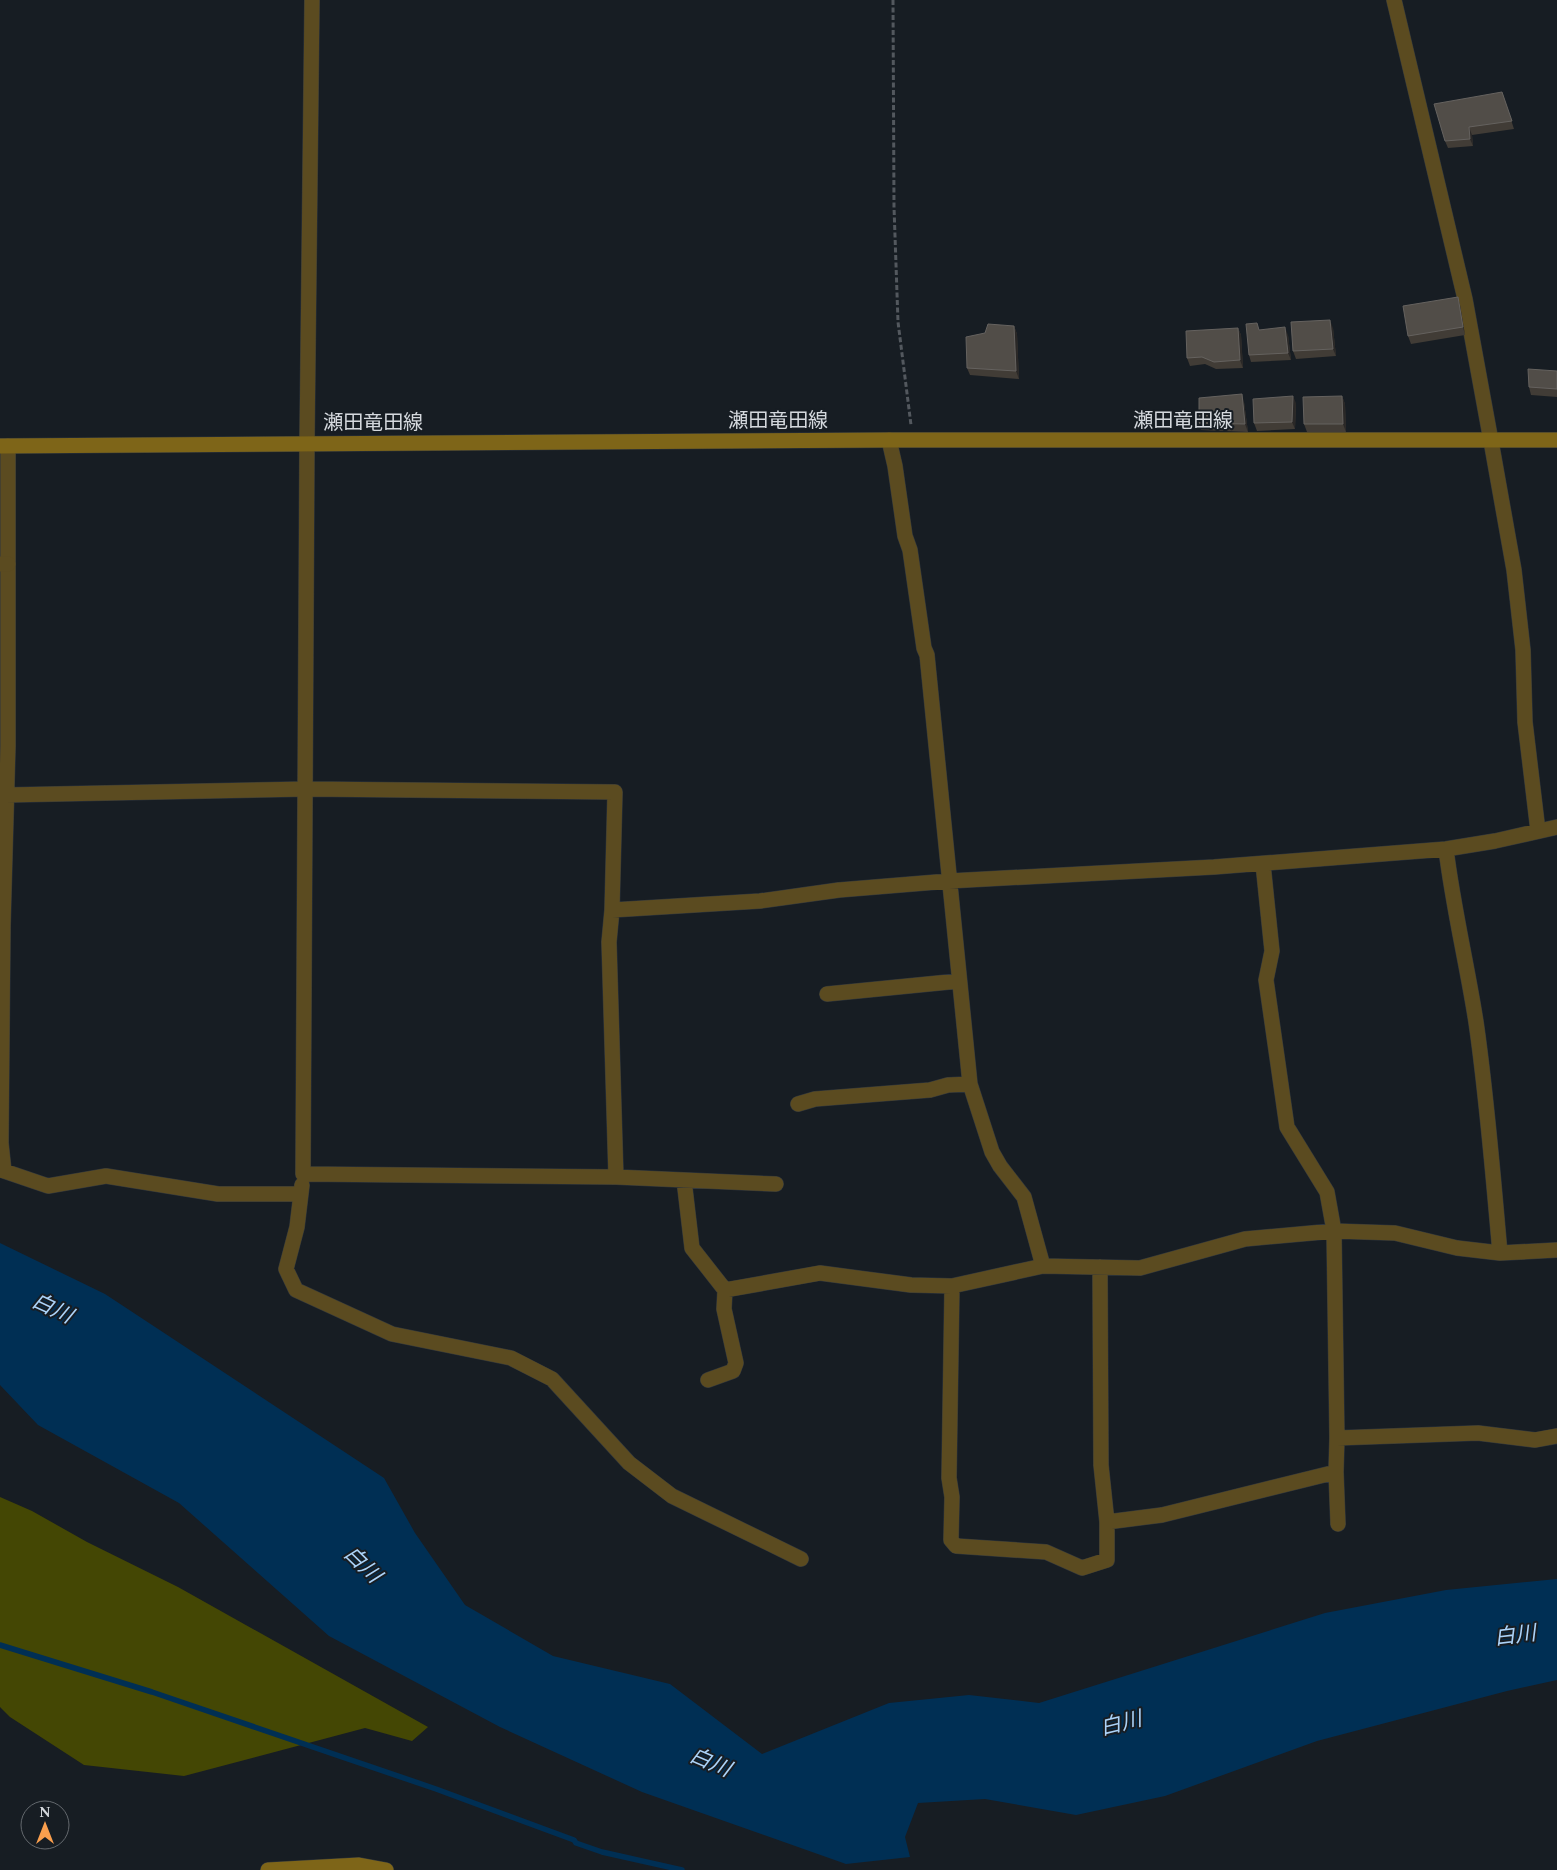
<svg xmlns="http://www.w3.org/2000/svg" width="1557" height="1870" viewBox="0 0 1557 1870" font-family="Spectral,'Noto Sans JP',serif">
<style>
.forest{fill:#444704}
.water{fill:#002f54}
.lines{fill:none;stroke-linecap:round;stroke-linejoin:round}
.stream{stroke:#002f54;stroke-width:5.5}
.minor-casing{stroke:#31373d;stroke-width:16}
.tertiary-casing{stroke:#31373d;stroke-width:16}
.secondary-casing{stroke:#31373d;stroke-width:16}
.path{stroke:#53585e;stroke-width:3;stroke-dasharray:5 2.5;stroke-linecap:butt}
.minor{stroke:#5b4b20;stroke-width:15}
.tertiary{stroke:#5b4b20;stroke-width:15}
.secondary{stroke:#7e6518;stroke-width:15}
.wall{fill:#413c36}
.shaded-wall{fill:#2a2827}
.building{fill:#514d48;stroke:#65625f}
.labels{text-anchor:middle;dominant-baseline:central;stroke-width:4;stroke-linejoin:round;paint-order:stroke}
.street-label{font-size:20px;fill:#d4d8dd;stroke:#171d23}
.water-label{font-size:21px;font-style:italic;fill:#acd3f8;stroke:#171d23}
</style>
<rect width="100%" height="100%" fill="#171d23"/>
<!-- forest -->
<path class="forest" d="M0,1497L32,1511L87,1542L178,1587L428,1727L412,1741L365,1728L184,1776L84,1765L10,1717L0,1707Z"/>
<!-- water -->
<path class="water" d="M0,1243L105,1294L384,1478L415,1533L465,1605L553,1656L670,1684L762,1754L889,1703L969,1695L1039,1703L1325,1613L1446,1590L1557,1579V1680L1507,1691L1317,1741L1165,1796L1076,1815L985,1799L918,1803L905,1837L910,1857L846,1864L642,1792L500,1727L329,1636L179,1503L38,1425L0,1385Z"/>
<g class="lines">
<!-- stream -->
<path class="stream" d="M0,1645L152,1692L436,1789L574,1840L576,1843L602,1852L682,1870"/>
<defs>
<path id="minor" d="M312,0L307,443L303,1174L616,1177L776,1184
M1394,0L1465,299L1491,441L1514,570L1523,650L1525,722L1538,831
M889,440L895,466L905,536L910,550L924,648L927,655L970,1084L992,1152L1000,1166L1024,1197L1043,1266
M8,446V746L3,926L1,1143L4,1171L48,1186L106,1176L218,1194H301
M6,795L307,789L615,792L612,910L609,942L616,1177
M1446,849C1453,907 1467,964 1476,1022C1487,1098 1493,1175 1500,1253
M1263,864L1272,951L1266,980L1287,1127L1327,1192L1334,1231L1337,1438
M612,910L760,901L839,890L949,881L1214,867L1446,849L1495,841L1557,827
M827,994L959,981
M798,1104L815,1099L930,1090L948,1085L970,1084
M684,1180L692,1248L725,1290L820,1273L911,1285L952,1286L1043,1266L1140,1268L1245,1239L1334,1231L1395,1233L1457,1248L1500,1253L1557,1250
M302,1185L297,1227L286,1269L296,1290L392,1334L511,1358L552,1379L629,1463L672,1496L801,1559
M1100,1267L1101,1465L1107,1522L1162,1515L1336,1472L1337,1438L1478,1433L1535,1440L1557,1436
M952,1286L949,1478L952,1497L951,1540L956,1546L1046,1552L1082,1568L1107,1560V1522
M708,1380L733,1371L736,1363L724,1309L725,1290
M1336,1472L1338,1524"/>
<path id="tertiary" d="M0,564H8"/>
<path id="secondary" d="M0,446L889,440H1557
M268,1870L359,1865L386,1870"/>
</defs>
<!-- minor casing -->
<use href="#minor" class="minor-casing"/>
<!-- tertiary casing -->
<use href="#tertiary" class="tertiary-casing"/>
<!-- secondary casing -->
<use href="#secondary" class="secondary-casing"/>
<!-- path -->
<path class="path" d="M893,0L894,207L898,322L911,425"/>
<!-- minor -->
<use href="#minor" class="minor"/>
<!-- tertiary -->
<use href="#tertiary" class="tertiary"/>
<!-- secondary -->
<use href="#secondary" class="secondary"/>
</g>
<!-- wall -->
<path class="wall" d="M1502,92L1514,129L1472,135L1473,146L1448,148L1445,141Z
M1460,305L1465,335L1411,344L1408,336Z
M1014,326L1017,334L1019,379L970,375L967,368L985,333Z
M1238,328L1241,335L1243,368L1216,369L1205,364L1190,366L1187,358Z
M1333,328L1336,356L1296,359L1293,351Z
M1259,330L1288,335L1291,360L1251,362L1249,355Z
M1557,371V397L1531,395L1529,387Z
M1342,396L1345,404L1346,432H1307L1304,424Z
M1244,402L1248,432L1201,430L1199,423Z
M1296,403L1295,429L1257,431L1254,423Z"/>
<!-- shaded-wall -->
<path class="shaded-wall" d="M1469,127L1472,135L1473,146L1470,139Z
M1458,297L1460,305L1465,335L1463,327Z
M1330,320L1333,328L1336,356L1333,349Z
M1014,326L1017,334L1019,379L1016,371Z
M1285,327L1288,335L1291,360L1288,353Z
M1238,328L1241,335L1243,368L1240,360Z
M1242,394L1244,402L1248,432L1245,424Z
M1293,396L1296,403L1295,429L1292,422Z
M1342,396L1345,404L1346,432L1343,424Z"/>
<!-- building -->
<path class="building" d="M1502,92L1512,121L1469,127L1470,139L1445,141L1434,104Z
M1458,297L1463,327L1408,336L1403,306Z
M1330,320L1333,349L1293,351L1291,322Z
M1257,323L1259,330L1285,327L1288,353L1249,355L1246,324Z
M988,324L1014,326L1016,371L967,368L966,337L985,333Z
M1238,328L1240,360L1214,362L1202,357L1187,358L1186,331Z
M1528,369L1557,371V389L1529,387Z
M1242,394L1245,424L1199,423V398Z
M1293,396L1292,422L1254,423L1253,399Z
M1342,396L1343,424H1304L1303,397Z"/>
<g class="labels">
<!-- street labels -->
<g class="street-label">
<text x="778" y="421">瀬田竜田線</text>
<text x="1183" y="421">瀬田竜田線</text>
<text x="373" y="423">瀬田竜田線</text>
</g>
<!-- water labels -->
<g class="water-label">
<text transform="translate(52 1309) rotate(25)">白川</text>
<text transform="translate(362 1565) rotate(44)">白川</text>
<text transform="translate(1515 1636) rotate(-7)">白川</text>
<text transform="translate(1121 1724) rotate(-14)">白川</text>
<text transform="translate(710 1763) rotate(23)">白川</text>
</g>
</g>
<!-- north arrow -->
<g transform="translate(45 1825)"><circle r="24" fill="#171d23" stroke="#63686d"/>
<path d="M0-4L9 19L0 12L-9 19Z" fill="#fa9f4e"/>
<text y="-8" font-size="14" font-weight="bold" text-anchor="middle" fill="#d4d8dd">N</text>
</g>
</svg>
